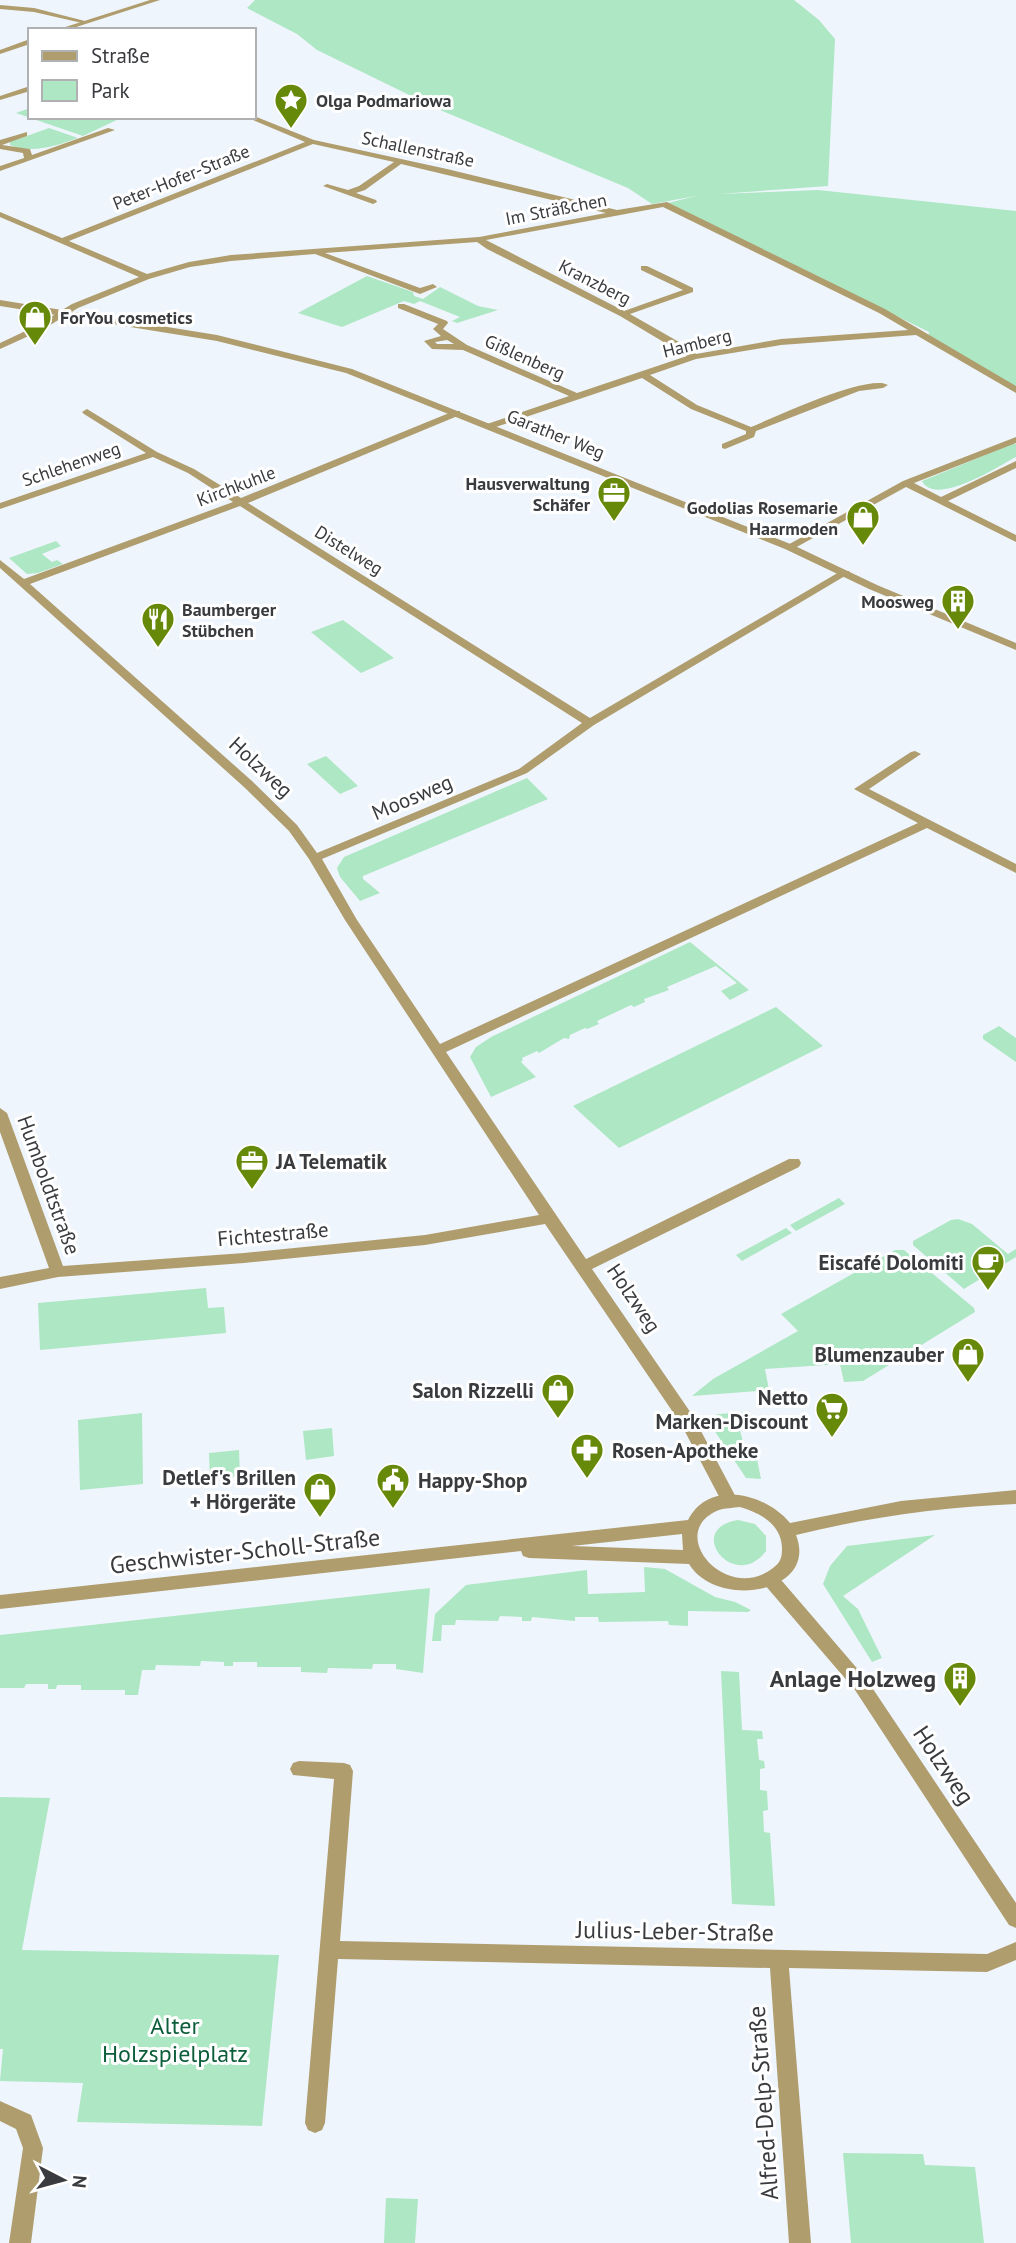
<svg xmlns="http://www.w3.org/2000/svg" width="1016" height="2243" viewBox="0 0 1016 2243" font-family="'PT Sans',sans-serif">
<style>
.green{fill:#ade7c3}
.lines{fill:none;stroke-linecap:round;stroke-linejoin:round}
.minor{fill:#af9d6e;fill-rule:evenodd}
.tertiary{fill:#af9d6e;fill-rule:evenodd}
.labels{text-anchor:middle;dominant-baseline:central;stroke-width:6;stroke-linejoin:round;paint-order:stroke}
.far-poi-label{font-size:18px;font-weight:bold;fill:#393b3e;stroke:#fff;text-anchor:start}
.far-street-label{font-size:18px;fill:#393b3e;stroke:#fff}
.street-label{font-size:21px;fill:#393b3e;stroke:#fff}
.poi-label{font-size:21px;font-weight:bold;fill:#393b3e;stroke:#fff;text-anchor:end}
.near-street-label{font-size:24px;fill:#393b3e;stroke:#fff}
.near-poi-label{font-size:24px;font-weight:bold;fill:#393b3e;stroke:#fff;text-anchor:end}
.near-park-label{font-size:24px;fill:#0c5e3a;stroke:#fff}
</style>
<rect width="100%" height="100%" fill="#eff5fd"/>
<!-- green -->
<path class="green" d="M255,0H794L819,20L835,39L828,186L718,194L818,190L1016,211V388L928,338L929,332L668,203L696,196L652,204L628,188L440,110L317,50L297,34L247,8Z
M30,108V117H123L83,136L16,113Z
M49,128L78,138C56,146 32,154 10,145V142Z
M367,276L413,292L414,296L423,299L440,287L478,306L498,310L457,323L452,321L460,317L420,301L414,304L404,301L342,327L298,313Z
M1012,444H1016V457C997,467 936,507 922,481Z
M56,541L61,546L42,554L52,562L57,560L63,564L38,573L27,574L9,558Z
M343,620L347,623L394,658L361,673L311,632Z
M326,756L358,786L340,794L307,764Z
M527,778L548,799L363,876V879L380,893L360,901L340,877L337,868L344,857Z
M690,942L749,990L730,1000L721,991L737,983L716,966L667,987L669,990L644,999L645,1002L634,1007L631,1005L597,1021L599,1024L587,1029L585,1028L570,1035L569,1039L564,1038L539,1053L537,1051L522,1058L523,1060L521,1062L536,1077L491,1097L470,1057L476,1047L491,1037Z
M776,1007L823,1046L619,1148L573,1106Z
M999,1026L1016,1038V1062L983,1039V1035Z
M839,1198L845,1204L796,1231L790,1225Z
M958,1219L972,1224L1008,1254L1016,1249V1257L964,1289L913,1245V1241L951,1220Z
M786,1228L792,1233L742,1261L736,1255Z
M895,1250H904L974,1308L975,1312L863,1381L844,1382L840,1364L765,1369L769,1390L692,1396L713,1379L798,1331L781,1314Z
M206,1288L208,1308L224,1307L226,1333L40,1350L38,1303Z
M747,1412L751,1429L740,1430L747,1459H757L761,1479L746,1478L706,1418L719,1414Z
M142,1413L143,1484L80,1490L78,1420Z
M332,1428L334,1456L306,1460L303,1431Z
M239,1450L240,1476L210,1479L209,1453Z
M738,1520L755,1524L766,1536V1551C735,1593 683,1529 738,1520Z
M935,1535L843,1596L858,1609L882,1658L872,1662L823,1584L830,1566L847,1546Z
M644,1567L665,1569L715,1597L735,1602L751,1610L748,1612L688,1611V1626L669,1625L668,1621L599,1622L598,1617H575V1621L532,1617L531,1621H522V1617L500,1616L498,1621L456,1620L455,1625H442L441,1641H432L435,1614L466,1585L587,1570L588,1594L645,1592Z
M430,1588L423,1673L396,1669V1664H373L372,1669L328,1668L327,1673L301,1672V1667H257V1662H233V1666H224V1662L201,1661L200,1666L156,1665L155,1670H142L138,1695H125V1690H81V1685H57L56,1689H48V1684H26L24,1688H0V1635Z
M721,1671L739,1672L742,1730L762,1731L763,1739H757L759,1760L764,1761L765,1768L760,1769V1790L767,1791L768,1810L763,1811L764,1832L770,1833L775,1906L732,1904Z
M0,1797L50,1798L22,1950L279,1955L262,2126L77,2122L83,2083L0,2081L3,2049H0Z
M843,2153L923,2154L925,2165L975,2167L984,2243H851Z
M386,2198L418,2199L415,2243H384Z"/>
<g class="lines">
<!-- minor -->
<path class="minor" d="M0,5L34,8L85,21L82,23L34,12L0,9Z
M30,86V91L0,100V96Z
M254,116L314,140L447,169L617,210L667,202L885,309L1016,386V393L916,335L781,345L696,359L650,375L697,405L751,427C775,417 869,373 888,385L883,388L859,391L756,431L754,437L725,449L722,448V444L746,434V431L691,409L642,378L493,428H487V424L569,396L463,350L432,349L424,341L441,336L433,329L438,324L398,308V304H404L447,321L448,323L443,329L467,345L577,393L687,356L620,316L487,249L477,242L325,253L420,288L433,284L437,287L420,294L315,254L231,261L190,267L149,279L78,308L42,330L0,349V343L36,326L72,304L139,277L0,217V212L62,238L305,142L246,117ZM313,144L394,162L359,186L348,190L327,184L323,186L373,204L377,202L376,200L356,193L365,190L401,164L606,213L479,237L231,255L189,262L147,274L69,241ZM663,207L879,313L908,330L781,339L696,354L686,346L630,314L693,292V288L647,266H641V270L683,290L624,311L486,240ZM447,340L454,344H437L435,342Z
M108,128L115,130L0,171V166L24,158L23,153L0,149V140L27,132V136L2,145L30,149L32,155Z
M87,409L157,452L194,469L241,498L454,411H460V415L248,503L590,718L841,571H849L850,573L594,725L527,773L322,859L357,920L440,1044L918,823L854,789L911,752L915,751L921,754L869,789L1016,864V873L927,828L446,1052L586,1259L789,1159H799L801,1163L799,1167L592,1269L693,1416L738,1501L736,1506L730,1508L724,1506L681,1424L545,1224L425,1245L244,1263L58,1277L0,1289V1277L49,1268L0,1132V1108L7,1113L63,1266L244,1253L425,1235L539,1215L345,920L309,859L289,831L244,787L0,568V560L24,579L233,502L188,473L153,457L0,509V503L146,453L84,414L82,412ZM240,506L582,723L519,769L317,853L297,825L252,781L30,584Z
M1016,437V443L914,483L941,497L1016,461V468L948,501L1016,535V542L906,487L793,549H785L784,547L903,481Z
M770,1572L776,1574L867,1680L1016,1903V1928L1009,1925L855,1690L764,1584L762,1579L764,1574Z
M299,1761L344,1763L350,1765L353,1771L340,1941L987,1954L1016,1942V1960L987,1972L789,1968L811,2243H789L770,1968L338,1959L325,2123L322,2130L315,2133L308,2130L305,2123L334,1779L293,1775L290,1769L293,1763Z
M0,2101L31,2115L43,2148L31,2243H9L23,2148L16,2129L0,2121Z"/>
<!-- tertiary -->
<path class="tertiary" d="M150,0H160L67,30H56Z
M30,39V44L0,54V50Z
M0,300L217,335L352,369L793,545L877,585L1016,643V650L869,589L785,549L346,373L217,341L0,306Z
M1016,1490V1504C942,1507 869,1517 796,1535C819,1593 717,1610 689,1564L529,1558L523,1556L521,1551L0,1609V1595L688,1520C709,1479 765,1493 790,1523L901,1501ZM740,1507C761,1513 782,1525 782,1549C782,1558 780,1563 773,1568C726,1605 664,1532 719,1510C725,1508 733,1508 740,1507ZM682,1534L683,1550L572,1546Z"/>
</g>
<!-- icons -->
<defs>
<symbol id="sight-pin" viewBox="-11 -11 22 30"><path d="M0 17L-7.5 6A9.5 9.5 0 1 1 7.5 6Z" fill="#678909" stroke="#fff"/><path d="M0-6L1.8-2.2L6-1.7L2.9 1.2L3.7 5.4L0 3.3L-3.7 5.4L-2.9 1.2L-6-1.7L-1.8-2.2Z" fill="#fff"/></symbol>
<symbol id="shop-pin" viewBox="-11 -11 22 30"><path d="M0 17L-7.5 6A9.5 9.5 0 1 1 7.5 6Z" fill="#678909" stroke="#fff"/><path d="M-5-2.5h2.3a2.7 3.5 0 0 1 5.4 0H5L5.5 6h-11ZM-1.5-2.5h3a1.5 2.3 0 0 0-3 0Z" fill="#fff"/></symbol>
<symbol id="office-pin" viewBox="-11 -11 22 30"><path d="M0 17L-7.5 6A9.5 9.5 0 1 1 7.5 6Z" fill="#678909" stroke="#fff"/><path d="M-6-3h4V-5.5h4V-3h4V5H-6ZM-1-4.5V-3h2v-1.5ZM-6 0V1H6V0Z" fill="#fff"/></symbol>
<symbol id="building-pin" viewBox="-11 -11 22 30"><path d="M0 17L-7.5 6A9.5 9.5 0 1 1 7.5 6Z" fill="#678909" stroke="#fff"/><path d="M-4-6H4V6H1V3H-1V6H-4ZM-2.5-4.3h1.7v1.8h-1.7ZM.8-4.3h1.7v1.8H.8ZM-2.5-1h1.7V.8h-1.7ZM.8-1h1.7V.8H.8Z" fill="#fff"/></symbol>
<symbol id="restaurant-pin" viewBox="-11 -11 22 30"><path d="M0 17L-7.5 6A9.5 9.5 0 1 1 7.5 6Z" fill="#678909" stroke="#fff"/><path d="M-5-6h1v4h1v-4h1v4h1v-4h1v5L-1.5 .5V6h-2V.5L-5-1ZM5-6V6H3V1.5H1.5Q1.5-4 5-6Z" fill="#fff"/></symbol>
<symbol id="cafe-pin" viewBox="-11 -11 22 30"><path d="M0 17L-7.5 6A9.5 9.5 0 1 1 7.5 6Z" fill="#678909" stroke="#fff"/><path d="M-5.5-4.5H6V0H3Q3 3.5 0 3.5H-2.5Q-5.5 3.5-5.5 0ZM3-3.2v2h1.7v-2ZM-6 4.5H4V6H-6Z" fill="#fff"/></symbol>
<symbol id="supermarket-pin" viewBox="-11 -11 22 30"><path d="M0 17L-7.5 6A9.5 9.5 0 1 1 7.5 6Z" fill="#678909" stroke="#fff"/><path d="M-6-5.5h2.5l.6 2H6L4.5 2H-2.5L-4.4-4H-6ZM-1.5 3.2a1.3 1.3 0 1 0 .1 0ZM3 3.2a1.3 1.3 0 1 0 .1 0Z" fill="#fff"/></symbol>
<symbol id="pharmacy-pin" viewBox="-11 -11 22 30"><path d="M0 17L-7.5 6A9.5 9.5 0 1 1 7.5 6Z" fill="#678909" stroke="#fff"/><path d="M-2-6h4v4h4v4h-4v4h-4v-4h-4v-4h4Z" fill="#fff"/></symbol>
<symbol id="civic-pin" viewBox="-11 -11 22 30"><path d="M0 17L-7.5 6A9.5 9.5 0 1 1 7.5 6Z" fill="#678909" stroke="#fff"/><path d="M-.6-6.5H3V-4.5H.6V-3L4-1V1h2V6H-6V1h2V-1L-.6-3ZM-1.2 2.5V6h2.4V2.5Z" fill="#fff"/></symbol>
</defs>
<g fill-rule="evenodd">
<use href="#sight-pin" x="272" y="81" width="38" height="52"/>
<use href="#shop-pin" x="16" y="298" width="38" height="52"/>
<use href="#office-pin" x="595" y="474" width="38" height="52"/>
<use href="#shop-pin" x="844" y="498" width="38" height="52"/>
<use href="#building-pin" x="939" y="582" width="38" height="52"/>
<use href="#restaurant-pin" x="139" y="600" width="38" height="52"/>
<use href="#office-pin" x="233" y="1142" width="38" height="52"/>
<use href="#cafe-pin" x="969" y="1243" width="38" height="52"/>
<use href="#shop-pin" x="949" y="1335" width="38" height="52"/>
<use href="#shop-pin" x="539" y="1371" width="38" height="52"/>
<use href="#supermarket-pin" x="813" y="1390" width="38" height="52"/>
<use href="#pharmacy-pin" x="568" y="1431" width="38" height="52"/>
<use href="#civic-pin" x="374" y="1461" width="38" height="52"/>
<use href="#shop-pin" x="301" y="1470" width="38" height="52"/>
<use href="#building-pin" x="941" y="1659" width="38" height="52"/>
</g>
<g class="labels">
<!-- far-poi labels -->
<g class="far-poi-label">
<text x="316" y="100">Olga Podmariowa</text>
<text x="60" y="317">ForYou cosmetics</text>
<text x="590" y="483" text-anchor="end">Hausverwaltung<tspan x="590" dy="21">Schäfer</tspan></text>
<text x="838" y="507" text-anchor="end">Godolias Rosemarie<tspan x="838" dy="21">Haarmoden</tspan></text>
<text x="934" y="601" text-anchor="end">Moosweg</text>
<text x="182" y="609">Baumberger<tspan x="182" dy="21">Stübchen</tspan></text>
</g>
<!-- far-street labels -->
<g class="far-street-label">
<text transform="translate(418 149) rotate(12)">Schallenstraße</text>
<text transform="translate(181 177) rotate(-22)">Peter-Hofer-Straße</text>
<text transform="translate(556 209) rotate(-11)">Im Sträßchen</text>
<text transform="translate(595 282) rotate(27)">Kranzberg</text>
<text transform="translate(697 343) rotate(-14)">Hamberg</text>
<text transform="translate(525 357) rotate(24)">Gißlenberg</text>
<text transform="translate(556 434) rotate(22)">Garather Weg</text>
<text transform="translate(71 464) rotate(-19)">Schlehenweg</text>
<text transform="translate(236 486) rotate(-21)">Kirchkuhle</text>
<text transform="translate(349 550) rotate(32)">Distelweg</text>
</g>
<!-- street labels -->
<g class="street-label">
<text transform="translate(261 767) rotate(43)">Holzweg</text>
<text transform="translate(412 797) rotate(-23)">Moosweg</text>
<text transform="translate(49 1185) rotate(70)">Humboldtstraße</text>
<text transform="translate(273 1234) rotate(-5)">Fichtestraße</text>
<text transform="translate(634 1298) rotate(56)">Holzweg</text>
</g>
<!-- poi labels -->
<g class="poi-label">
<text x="276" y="1161" text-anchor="start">JA Telematik</text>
<text x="964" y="1262">Eiscafé Dolomiti</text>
<text x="944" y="1354">Blumenzauber</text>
<text x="534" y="1390">Salon Rizzelli</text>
<text x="808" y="1397">Netto<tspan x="808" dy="24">Marken-Discount</tspan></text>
<text x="612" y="1450" text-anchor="start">Rosen-Apotheke</text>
<text x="296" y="1477">Detlef's Brillen<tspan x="296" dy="24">+ Hörgeräte</tspan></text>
<text x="418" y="1480" text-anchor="start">Happy-Shop</text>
</g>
<!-- near-street labels -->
<g class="near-street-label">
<text transform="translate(245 1551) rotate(-6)">Geschwister-Scholl-Straße</text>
<text transform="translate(944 1765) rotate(56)">Holzweg</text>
<text transform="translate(675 1931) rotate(1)">Julius-Leber-Straße</text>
<text transform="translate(763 2103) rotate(-94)">Alfred-Delp-Straße</text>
</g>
<!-- near-poi labels -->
<g class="near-poi-label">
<text x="936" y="1678">Anlage Holzweg</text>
</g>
<!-- near-park labels -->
<g class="near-park-label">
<text x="175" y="2025">Alter<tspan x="175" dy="28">Holzspielplatz</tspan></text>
</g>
</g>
<!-- legend -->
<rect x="28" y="28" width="228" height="91" fill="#ffffff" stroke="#b0b1b2" stroke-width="2"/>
<rect x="42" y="51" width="35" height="10" fill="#af9d6e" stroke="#b0b1b2" stroke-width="2"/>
<text x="91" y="63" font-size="21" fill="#393b3e">Straße</text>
<rect x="42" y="80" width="35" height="21" fill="#ade7c3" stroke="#b0b1b2" stroke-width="2"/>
<text x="91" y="98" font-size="21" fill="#393b3e">Park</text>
<!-- north arrow -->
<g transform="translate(63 2180) rotate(96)" stroke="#ffffff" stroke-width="5" paint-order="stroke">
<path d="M0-5L12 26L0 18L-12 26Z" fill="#393b3e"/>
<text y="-10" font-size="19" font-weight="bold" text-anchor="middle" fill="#393b3e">N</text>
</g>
</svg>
